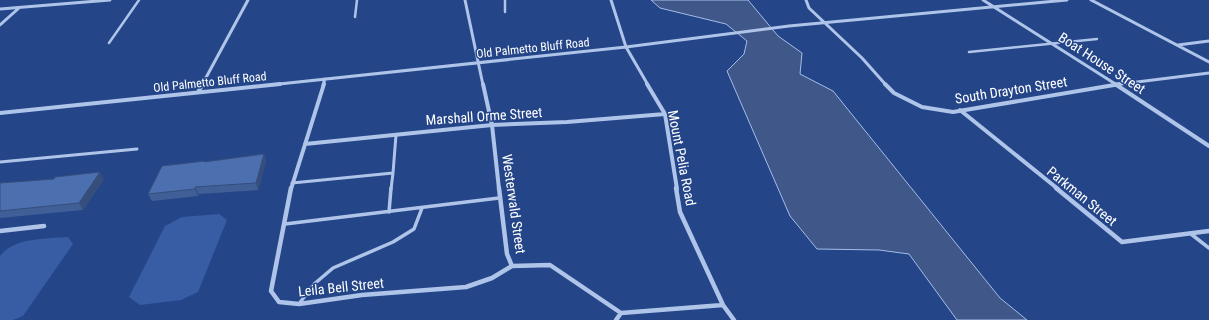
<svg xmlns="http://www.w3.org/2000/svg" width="1209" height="320" viewBox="0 0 1209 320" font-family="'Roboto Condensed',sans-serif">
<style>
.green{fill:#385da5}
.water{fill:#405889;stroke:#a4bdea}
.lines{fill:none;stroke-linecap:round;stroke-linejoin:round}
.service-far2{stroke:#afc4e9;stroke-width:2.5}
.service-far1{stroke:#afc4e9;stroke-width:3}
.service{stroke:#afc4e9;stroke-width:3.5}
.minor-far2{stroke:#afc4e9;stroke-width:3}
.minor-far1{stroke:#afc4e9;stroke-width:4}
.minor{stroke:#afc4e9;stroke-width:4.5}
.wall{fill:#415f97}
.shaded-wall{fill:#354e7b}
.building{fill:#4c6fb0;stroke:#354e7b}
.labels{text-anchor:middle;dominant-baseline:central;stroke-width:3;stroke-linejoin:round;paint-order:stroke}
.far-street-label{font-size:12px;fill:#fff;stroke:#244588}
.street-label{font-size:14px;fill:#fff;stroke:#244588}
</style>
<rect width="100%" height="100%" fill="#244588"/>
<!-- green -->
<path class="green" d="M219,214L227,220L198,292L181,300L140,305L129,297L165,226L182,217Z
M68,237L73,244L23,316L13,320H0V256C15,237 45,239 68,237Z"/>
<!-- water -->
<path class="water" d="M651,0H748L778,36L802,53L800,74L833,91L1000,298L1027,320H957L909,254L879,250L817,249L790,216L727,71L744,54L747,41L726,24L660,8Z"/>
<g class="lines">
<!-- service-far2 -->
<path class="service-far2" d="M505,0V12
M355,17L357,0
M109,43L139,0
M969,52L1097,39"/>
<!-- service-far1 -->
<path class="service-far1" d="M0,162L137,149
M393,173L396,135
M292,183L393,173L391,189"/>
<!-- service -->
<path class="service" d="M389,212L391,188
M285,224L499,198
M1191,234L1209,248
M299,304L313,285L333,268L393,242L414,229L422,208"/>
<!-- minor-far2 -->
<path class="minor-far2" d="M465,0L483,85
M611,0L626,47L648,85
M806,0L809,8L862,58L886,85
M983,0L1117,85
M1091,0L1209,62
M0,9L110,0
M0,25L19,8
M1178,45L1209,41
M202,85L248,0
M270,85L626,47L789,26L1067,0
M323,85L325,79
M1113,85L1209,73"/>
<!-- minor-far1 -->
<path class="minor-far1" d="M483,84L492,125L499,189
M647,84L665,114L677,189
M885,84L894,93L922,107L953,112L1120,84
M1115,84L1209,146
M198,92L203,84
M960,110L1058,189
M0,113L280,84
M305,144L492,125L567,122L665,114
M291,189L324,84"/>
<!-- minor -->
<path class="minor" d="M291,188L271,291L279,302L299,304L362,295L466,287L492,278L512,266
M499,188L507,254L512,266L550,265L621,313L723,305
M676,188L680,212L723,305L734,320
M1056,188L1122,242L1209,231
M0,231L44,226
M616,320L621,313"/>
</g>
<!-- wall -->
<path class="wall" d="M264,154L266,161L258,190L199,194L198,196L152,201L148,194L205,161V162Z
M104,179L83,210L0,218V183Z"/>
<!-- shaded-wall -->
<path class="shaded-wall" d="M264,154L266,161L258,190L256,183Z
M100,172L104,179L83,210L79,203Z
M195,187L199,194L198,196L195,189Z"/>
<!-- building -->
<path class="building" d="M264,154L256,183L195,187V189L148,194L162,166L205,161L204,162Z
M100,172L79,203L0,211V183L54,179L55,177Z"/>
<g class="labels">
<!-- far-street labels -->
<g class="far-street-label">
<text transform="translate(533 48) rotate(-6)">Old Palmetto Bluff Road</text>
<text transform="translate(210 82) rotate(-6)">Old Palmetto Bluff Road</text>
</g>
<!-- street labels -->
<g class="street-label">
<text transform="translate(1102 63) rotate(33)">Boat House Street</text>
<text transform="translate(1011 90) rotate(-9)">South Drayton Street</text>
<text transform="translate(484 116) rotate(-4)">Marshall Orme Street</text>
<text transform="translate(682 158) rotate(79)">Mount Pelia Road</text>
<text transform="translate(1082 196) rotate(39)">Parkman Street</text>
<text transform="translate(514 204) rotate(82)">Westerwald Street</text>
<text transform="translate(341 287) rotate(-6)">Leila Bell Street</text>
</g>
</g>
</svg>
